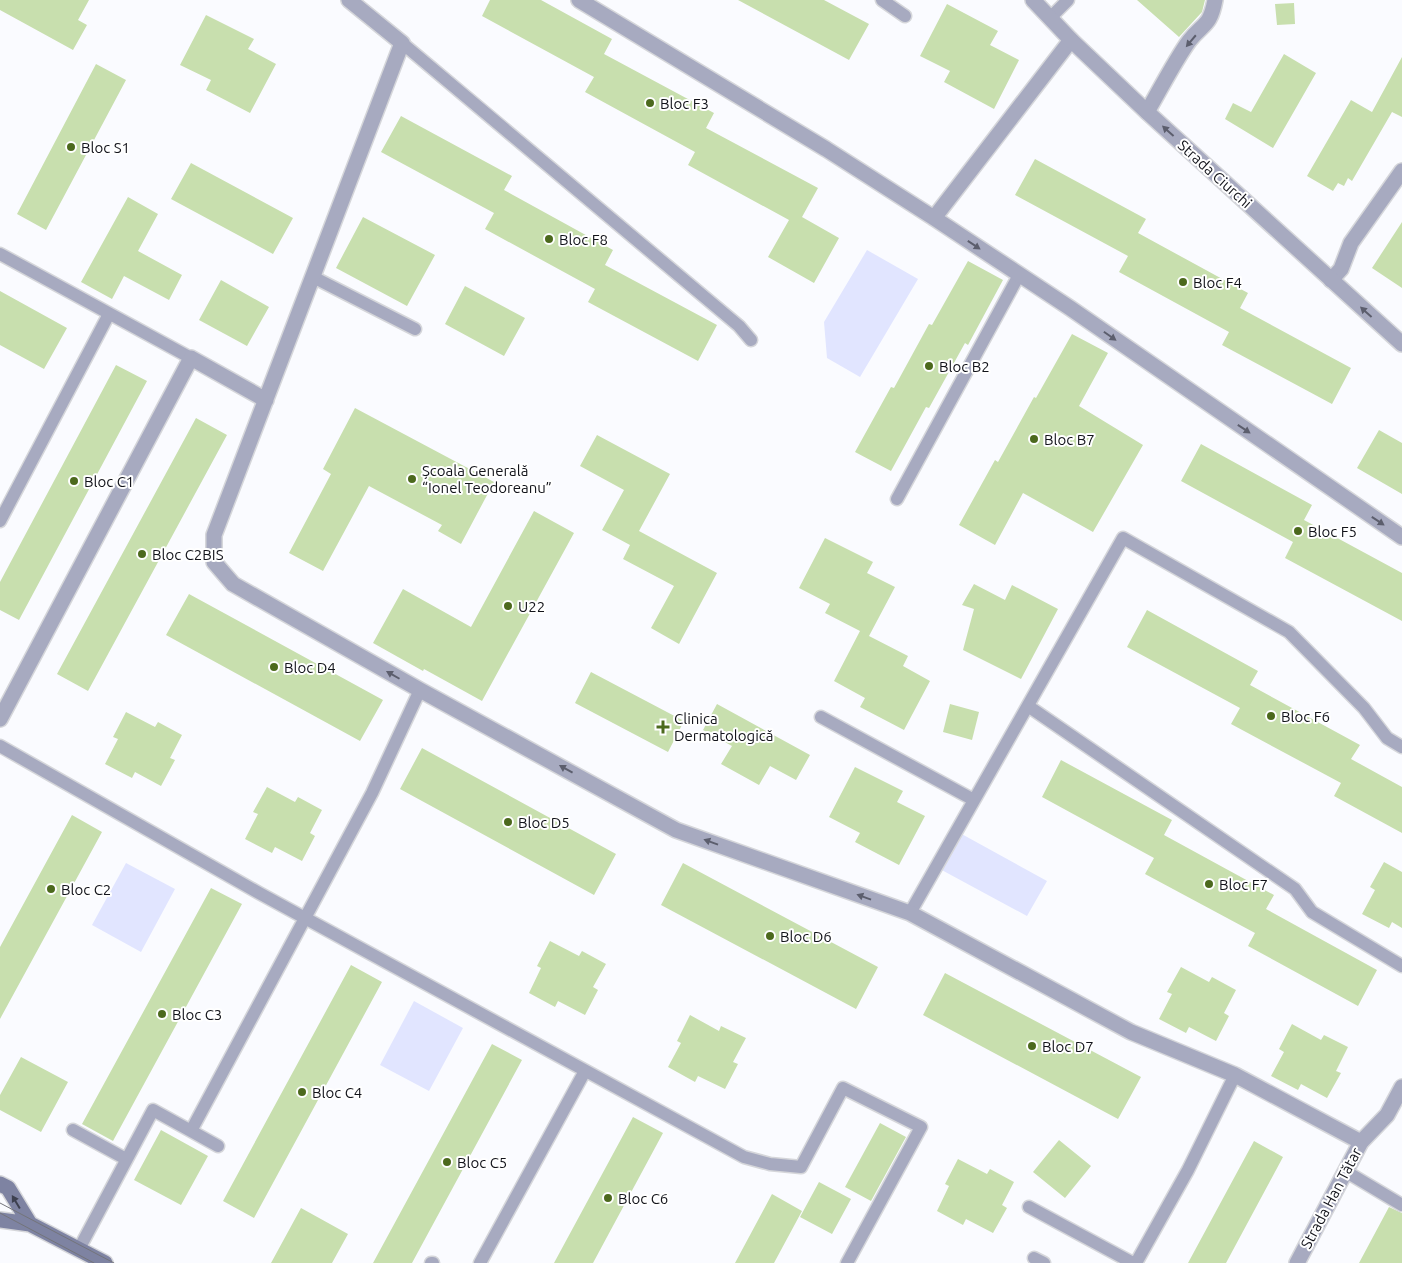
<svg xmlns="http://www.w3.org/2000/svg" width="1402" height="1263" viewBox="0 0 1402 1263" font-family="Ubuntu,sans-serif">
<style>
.green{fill:#e1e5ff}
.building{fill:#c8dfae}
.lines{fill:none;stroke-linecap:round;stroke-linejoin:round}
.service-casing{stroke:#d5d6da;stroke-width:15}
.minor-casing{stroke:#d5d6da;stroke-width:18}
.tertiary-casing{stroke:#d5d6da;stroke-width:18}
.secondary-casing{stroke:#d5d6da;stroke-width:18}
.service{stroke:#a7aac0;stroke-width:12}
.minor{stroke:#a7aac0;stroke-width:15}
.tertiary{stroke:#a7aac0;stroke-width:15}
.secondary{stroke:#7e83a2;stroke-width:15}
.tram{stroke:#73747a;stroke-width:1}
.oneway{fill:#5c5e6d}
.oneway2{fill:#3d4050}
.poi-dot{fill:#4c691d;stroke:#fff;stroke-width:2}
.labels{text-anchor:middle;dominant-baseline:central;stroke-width:4;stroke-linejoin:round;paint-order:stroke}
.poi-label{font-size:15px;fill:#12131a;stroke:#fff;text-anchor:start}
.street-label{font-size:15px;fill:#12131a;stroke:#fff}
</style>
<rect width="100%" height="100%" fill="#fafbff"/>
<!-- green -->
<path class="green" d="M867,250L918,279L860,377L827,358L824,322Z
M958,832L1047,881L1027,916L938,868Z
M126,863L175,889L141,952L92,925Z
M414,1001L463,1028L429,1091L380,1065Z"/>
<!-- building -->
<path class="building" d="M0,0H89L78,20L87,25L73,50L0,10Z
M490,0H541L612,39L604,54L714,113L706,128L818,188L802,217L839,238L814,283L768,257L789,220L688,165L695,152L585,92L594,77L482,16Z
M738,0H824L869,24L849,60Z
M1137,0H1205L1202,12L1179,37Z
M1294,3L1295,24L1277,25L1275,4Z
M947,4L998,31L990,45L1019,60L994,109L944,82L950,71L920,56Z
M206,15L254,39L248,49L276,64L250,113L206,90L211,80L180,65Z
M1284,54L1316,73L1273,148L1225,119L1233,103L1251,112Z
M1402,57V117L1392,112L1352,181L1348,178L1344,186L1338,183L1333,191L1307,176L1351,100L1372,112Z
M96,64L126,80L46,230L17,214Z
M401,116L512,176L504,190L613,250L605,265L717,325L698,361L588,302L595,289L485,229L494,213L381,152Z
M1035,159L1146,219L1138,233L1248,293L1240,308L1351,368L1332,404L1222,345L1229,332L1119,272L1128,256L1015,195Z
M191,163L293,218L273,254L171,199Z
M128,197L158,214L138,251L182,275L169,300L124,276L112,299L81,282Z
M363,217L435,255L407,306L336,268Z
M1402,222V288L1372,268Z
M968,261L1003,280L968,345L965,343L929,408L926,407L891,471L855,452L891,387L894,388L929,324L932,325Z
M221,280L269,307L247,346L199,320Z
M465,286L525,318L504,356L445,324Z
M0,291L67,328L44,369L0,345Z
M1072,334L1108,353L1079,406L1143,445L1093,532L1023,493L995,545L959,525L995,460L998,462L1034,397L1036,398Z
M116,365L147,381L19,620L0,610V582Z
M355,408L494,482L461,544L438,531L442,525L369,486L323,571L289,553L331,474L323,469Z
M196,418L227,435L88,691L57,674Z
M1379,430L1402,443V494L1357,468Z
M597,435L670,474L639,531L717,573L679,644L651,628L674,586L623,559L630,545L602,530L624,490L580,466Z
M1201,444L1312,505L1304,520L1402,573V621L1285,558L1293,542L1181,481Z
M534,511L574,533L482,701L424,669L423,671L373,643L403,589L471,627Z
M825,538L873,562L867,573L895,587L869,636L908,656L903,666L930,681L904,730L860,707L865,698L834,681L860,631L825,613L830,604L799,588Z
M974,584L1005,600L1012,585L1058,609L1021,679L963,650L974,609L962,605Z
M189,594L383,700L360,741L166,635Z
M1147,610L1258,671L1250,685L1360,745L1351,759L1402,787V833L1334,796L1341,783L1231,724L1240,708L1127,647Z
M591,672L684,721L668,752L575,703Z
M717,704L810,755L796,780L770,766L759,785L721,764L732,746L703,730Z
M950,704L979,712L972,740L943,732Z
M126,712L155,727L158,722L182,735L170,758L175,760L161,786L135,772L132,778L105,764L118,739L113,737Z
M422,748L616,854L594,895L400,789Z
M1061,760L1172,820L1164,835L1274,895L1266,909L1377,970L1358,1006L1248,946L1255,933L1145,874L1154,858L1042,797Z
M855,767L903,791L897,802L925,816L899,865L855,842L860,833L829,817Z
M267,787L295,802L298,797L322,810L310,833L315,836L302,861L275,847L272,853L245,839L258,814L253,812Z
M72,815L102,832L0,1019V947Z
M1384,862L1402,872V928L1392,922L1389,928L1362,914L1375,890L1370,887Z
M683,863L878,967L856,1009L661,905Z
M211,888L242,904L113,1141L82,1124Z
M550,941L579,956L582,951L606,964L593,987L598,990L585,1015L558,1001L555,1007L529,993L541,968L537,966Z
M351,965L382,982L254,1218L223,1201Z
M1181,967L1209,982L1212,977L1236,990L1224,1013L1229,1016L1216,1041L1189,1027L1186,1033L1159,1019L1172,994L1167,992Z
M945,973L1141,1077L1118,1119L923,1015Z
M690,1015L719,1031L721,1026L746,1038L733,1062L738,1064L725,1089L698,1076L695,1082L668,1067L681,1043L677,1041Z
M1292,1024L1321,1040L1324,1035L1348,1047L1336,1071L1341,1073L1327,1098L1301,1084L1298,1090L1271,1076L1284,1052L1279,1049Z
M492,1044L522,1060L412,1263H373Z
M21,1057L68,1082L41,1132L0,1110V1095Z
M633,1117L663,1133L593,1263H554Z
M880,1123L906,1137L871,1201L845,1187Z
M161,1130L208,1156L181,1205L134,1180Z
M1059,1140L1091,1166L1065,1198L1033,1172Z
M1254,1141L1283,1157L1226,1263H1188Z
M958,1159L987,1174L990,1169L1014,1182L1002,1205L1007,1208L993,1233L966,1219L963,1225L937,1211L949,1186L945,1184Z
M819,1182L851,1199L832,1234L800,1217Z
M772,1194L802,1211L774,1263H735Z
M1389,1207L1402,1213V1263H1359Z
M301,1208L348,1234L332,1263H271Z"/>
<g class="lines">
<defs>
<path id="service" d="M882,0L905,16
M1050,18L1068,0
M402,43L739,326L751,340
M0,254L191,358
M313,277L415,329
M897,499L1019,275
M0,521L109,314
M1028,706L1295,889L1312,912L1402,966
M821,717L974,800
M0,746L259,893L744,1157L770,1164L801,1167L843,1088L921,1127L847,1263
M910,913L1123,538L1289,632L1364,708L1387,738L1402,747
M73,1130L126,1159
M218,1146L191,1131L372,793L420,690
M1345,1171L1402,1205
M1029,1207L1133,1263
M79,1249L153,1110L191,1131
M1034,1258L1044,1263
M431,1263H433
M480,1263L585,1071
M1136,1263L1188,1170L1235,1075"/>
<path id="minor" d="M349,0L402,43L214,535V562L233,584L420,690L676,830L910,913L1131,1032L1235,1075L1361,1142
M579,0L826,149L934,218L1070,308L1402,537
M1147,112C1160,90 1174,62 1189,41C1203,23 1210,27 1215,0
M934,218L1071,40
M1331,280L1341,269L1351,243L1402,171
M0,719L191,358L266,400"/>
<path id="tertiary" d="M1033,0L1071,40L1147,112L1402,344
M1297,1263L1361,1142L1387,1115L1402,1087"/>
<path id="secondary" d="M0,1184L8,1188L30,1224
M0,1220L30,1224L105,1263"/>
</defs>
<!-- service casing -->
<use href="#service" class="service-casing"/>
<!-- minor casing -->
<use href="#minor" class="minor-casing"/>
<!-- tertiary casing -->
<use href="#tertiary" class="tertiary-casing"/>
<!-- secondary casing -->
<use href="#secondary" class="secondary-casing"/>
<!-- service -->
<use href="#service" class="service"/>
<!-- minor -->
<use href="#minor" class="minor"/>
<!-- tertiary -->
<use href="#tertiary" class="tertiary"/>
<!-- secondary -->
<use href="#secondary" class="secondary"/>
<!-- tram -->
<path class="tram" d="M0,1203L114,1263
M0,1213L94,1263"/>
</g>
<!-- one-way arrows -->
<defs><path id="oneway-solid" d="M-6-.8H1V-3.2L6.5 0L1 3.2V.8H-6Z" transform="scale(1.25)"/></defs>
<g class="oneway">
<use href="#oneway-solid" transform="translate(1191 41) rotate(130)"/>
<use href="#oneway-solid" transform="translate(1168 131) rotate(-138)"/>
<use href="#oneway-solid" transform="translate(974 245) rotate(34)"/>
<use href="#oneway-solid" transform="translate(1366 312) rotate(-138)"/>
<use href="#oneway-solid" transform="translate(1110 336) rotate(35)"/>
<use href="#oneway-solid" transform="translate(1244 429) rotate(34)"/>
<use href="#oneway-solid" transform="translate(1378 521) rotate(34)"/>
<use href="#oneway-solid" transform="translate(393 675) rotate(-150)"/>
<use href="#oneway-solid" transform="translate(566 769) rotate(-151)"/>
<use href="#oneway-solid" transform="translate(711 842) rotate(-160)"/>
<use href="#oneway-solid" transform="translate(864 897) rotate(-160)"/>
</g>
<use class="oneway2" href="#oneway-solid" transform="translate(16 1202) rotate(-121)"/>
<!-- markers -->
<g class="poi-dot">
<circle cx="650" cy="103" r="5"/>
<circle cx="71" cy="147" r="5"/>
<circle cx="549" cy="239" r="5"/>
<circle cx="1183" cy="282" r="5"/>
<circle cx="929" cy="366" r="5"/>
<circle cx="1034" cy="439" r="5"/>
<circle cx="412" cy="479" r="5"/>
<circle cx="74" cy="481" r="5"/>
<circle cx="1298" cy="531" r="5"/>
<circle cx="142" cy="554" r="5"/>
<circle cx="508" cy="606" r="5"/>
<circle cx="274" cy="667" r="5"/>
<circle cx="1271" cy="716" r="5"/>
<path d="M660.5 719.5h5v5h5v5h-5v5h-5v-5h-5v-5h5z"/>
<circle cx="508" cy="822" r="5"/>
<circle cx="1209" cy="884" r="5"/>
<circle cx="51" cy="889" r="5"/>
<circle cx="770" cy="936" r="5"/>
<circle cx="162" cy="1014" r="5"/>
<circle cx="1032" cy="1046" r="5"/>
<circle cx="302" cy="1092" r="5"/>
<circle cx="447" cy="1162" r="5"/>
<circle cx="608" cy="1198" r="5"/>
</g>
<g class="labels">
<!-- poi labels -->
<g class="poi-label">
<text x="660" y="103">Bloc F3</text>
<text x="81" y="147">Bloc S1</text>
<text x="559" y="239">Bloc F8</text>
<text x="1193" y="282">Bloc F4</text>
<text x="939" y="366">Bloc B2</text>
<text x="1044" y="439">Bloc B7</text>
<text x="422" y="470">Școala Generală<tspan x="422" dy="17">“Ionel Teodoreanu”</tspan></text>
<text x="84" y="481">Bloc C1</text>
<text x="1308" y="531">Bloc F5</text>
<text x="152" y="554">Bloc C2BIS</text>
<text x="518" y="606">U22</text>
<text x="284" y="667">Bloc D4</text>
<text x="1281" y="716">Bloc F6</text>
<text x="674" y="718">Clinica<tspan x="674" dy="17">Dermatologică</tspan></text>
<text x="518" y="822">Bloc D5</text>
<text x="1219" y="884">Bloc F7</text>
<text x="61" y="889">Bloc C2</text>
<text x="780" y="936">Bloc D6</text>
<text x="172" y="1014">Bloc C3</text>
<text x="1042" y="1046">Bloc D7</text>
<text x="312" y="1092">Bloc C4</text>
<text x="457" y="1162">Bloc C5</text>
<text x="618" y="1198">Bloc C6</text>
</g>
<!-- street labels -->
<g class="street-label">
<text transform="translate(1215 174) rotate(42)">Strada Ciurchi</text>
<text transform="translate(1331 1198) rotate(-62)">Strada Han Tătar</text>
</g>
</g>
</svg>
